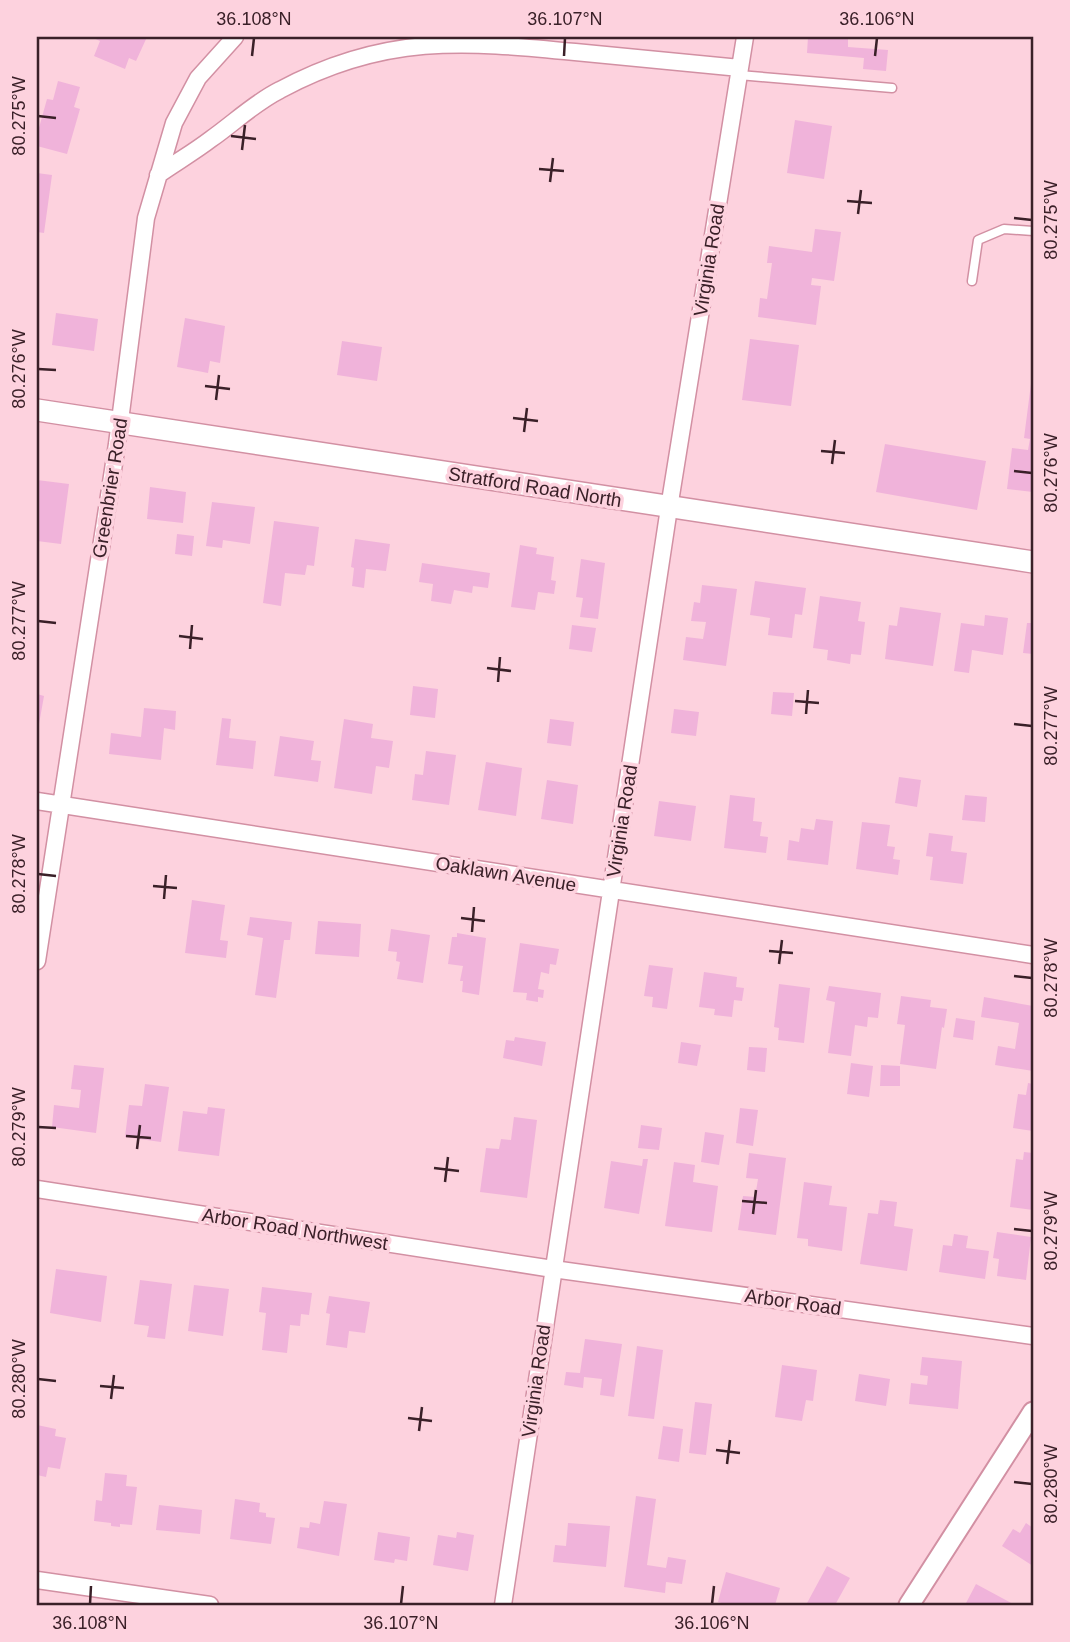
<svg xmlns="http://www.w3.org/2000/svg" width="1070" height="1642" viewBox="0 0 1070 1642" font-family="Helvetica,sans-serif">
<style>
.building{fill:#f0b3da}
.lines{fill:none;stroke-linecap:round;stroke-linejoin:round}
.service-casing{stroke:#d290a3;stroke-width:11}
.minor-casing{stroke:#d290a3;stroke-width:19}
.tertiary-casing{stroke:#d290a3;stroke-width:23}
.secondary-casing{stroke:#d290a3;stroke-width:24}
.service{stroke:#fff;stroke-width:8}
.minor{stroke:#fff;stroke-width:16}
.tertiary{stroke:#fff;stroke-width:19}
.secondary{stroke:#fff;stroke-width:21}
.ticks{fill:none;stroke:#3a2028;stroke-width:2.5}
.labels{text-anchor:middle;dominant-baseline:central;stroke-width:7;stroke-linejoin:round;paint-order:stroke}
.street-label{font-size:19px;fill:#3a2028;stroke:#fdd2de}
.neatline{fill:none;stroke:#3a2028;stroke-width:2.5}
.ticks-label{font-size:18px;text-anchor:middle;fill:#3a2028}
</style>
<rect width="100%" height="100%" fill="#fdd2de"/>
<!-- building -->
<path class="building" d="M91,37H147L136,61L129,58L125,69L94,56L100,41Z
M808,37H848V47L888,50L886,71L863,69L864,58L807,53Z
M58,81L80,87L74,107L80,109L67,154L37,146V135L47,99L53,100Z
M795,120L832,126L824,179L787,173Z
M37,173L52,175L44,233L37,232Z
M815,229L841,232L834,281L812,278L811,285L821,286L816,325L758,317L760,298L767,299L772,263H767L769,246L812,252Z
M56,313L98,319L94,351L52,345Z
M185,318L225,326L220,363L210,361L208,373L177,367Z
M750,339L799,345L791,406L742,400Z
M342,341L382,347L377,381L337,375Z
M1032,376H1033V492L1007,489L1012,448L1028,450L1030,439L1024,438Z
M885,444L986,461L977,510L876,492Z
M37,480L69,484L61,544L37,541Z
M150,487L186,492L183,523L147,519Z
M212,502L255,507L250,544L223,540L222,548L206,546Z
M274,521L319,527L314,566L307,565L305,575L285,573L281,606L263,603Z
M177,534L194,536L192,556L175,554Z
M355,539L390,544L386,571L366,569L364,588L352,586L354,568L351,567Z
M520,545L537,548L536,554L554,557L551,580L556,581L554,594L538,592L535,610L511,607Z
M581,559L605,563L598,619L580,617L583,598L576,597Z
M422,563L490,573L488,588L473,586L472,593L454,590L451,604L431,601L433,584L419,582Z
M755,581L806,588L802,615L795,614L792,638L768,635L770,618L750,615Z
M702,585L737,589L726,666L683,660L686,637L703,639L706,622L691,621L694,602L700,603Z
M820,596L861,602L858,621L865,622L861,655L851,654L850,664L827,660L828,650L813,648Z
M900,607L941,613L933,666L885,659L889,625L897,626Z
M985,615L1008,618L1003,655L972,650L969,673L954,671L961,623L984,626Z
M1027,623H1033V654L1023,653Z
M572,625L596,628L592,652L569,649Z
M413,686L438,689L435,718L410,715Z
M773,692L794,693L792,716L771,714Z
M37,694L44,696L39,724H37Z
M144,708L176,711L175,730L164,728L161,760L109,754L111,733L141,737Z
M674,709L699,712L696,736L671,733Z
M222,718L231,719L229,738L256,741L253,769L216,765Z
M344,719L373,724L371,738L393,741L389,768L376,766L372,794L334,788Z
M550,719L574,722L571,746L547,743Z
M280,736L314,741L311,760L321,761L318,782L274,776Z
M426,751L456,755L449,805L412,800L415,774L423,775Z
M486,762L522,768L516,816L478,810Z
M899,777L921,780L917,807L895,803Z
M547,780L578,785L573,824L541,819Z
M730,795L755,798L753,821L762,822L760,836L768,837L766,853L724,848Z
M965,795L987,797L985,822L962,820Z
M659,801L696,806L691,841L654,836Z
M816,819L833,821L828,865L787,860L789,840L799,842L801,828L814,830Z
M862,822L890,825L887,846L895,847L893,859L900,860L898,875L856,869Z
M929,833L953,836L951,851L967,853L963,884L930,880L933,857L926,856Z
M192,900L225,905L220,940L228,941L226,958L185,953Z
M250,917L292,922L290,940H284L276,998L255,995L263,938L247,935Z
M318,921L361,924L359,957L315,954Z
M391,929L430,935L423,983L397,979L400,962L396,961L397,952L388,951Z
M457,933L486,938L479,995L462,992L463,981H460L463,966L448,964L452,937H457Z
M520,943L559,949L556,965L550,964L549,974L541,972L538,989L544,990L543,998L538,997V1002L526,1000L527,993L513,992Z
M649,965L673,968L667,1009L652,1007L653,997L644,996Z
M704,972L737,977L736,987L744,988L742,1001L734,1000L732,1017L714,1015L715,1009L699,1007Z
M779,984L810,988L804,1043L778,1040L779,1028L774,1027Z
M829,986L881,993L878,1018L868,1017L867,1027L855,1025L851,1056L828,1053L835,1002L826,1000Z
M901,996L931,1000L930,1007L947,1009L944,1028L942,1027L936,1069L900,1064L905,1025L897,1024Z
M984,997L1033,1006V1071L995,1065L998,1046L1015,1049L1019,1023L981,1017Z
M956,1018L975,1021L973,1040L953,1037Z
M515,1037L546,1042L542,1066L503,1058L506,1040L514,1041Z
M681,1042L701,1045L697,1066L678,1063Z
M749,1047L767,1048L765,1072L747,1070Z
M851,1063L873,1066L869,1097L847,1094Z
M74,1065L104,1068L96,1133L52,1127L54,1105L79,1108L81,1090L71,1089Z
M881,1065L900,1066V1086H880Z
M1028,1083L1033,1084V1131L1013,1128L1018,1094L1026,1095Z
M145,1084L169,1087L161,1142L125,1137L129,1105L142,1106Z
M208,1107L225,1109L219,1156L178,1151L183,1111L207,1114Z
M740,1108L758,1110L753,1146L736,1143Z
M514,1117L537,1120L527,1198L480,1192L486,1148L499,1149L501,1139L511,1140Z
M641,1125L662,1128L659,1150L638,1148Z
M705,1132L724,1135L719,1165L701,1162Z
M1024,1152L1033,1153V1210L1010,1207L1016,1159L1023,1160Z
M749,1153L786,1158L776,1235L738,1230L743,1196L755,1197L758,1179L746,1178Z
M643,1159H648L639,1214L604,1208L611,1161L642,1166Z
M674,1162L695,1165L693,1182L718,1186L712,1232L665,1226Z
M804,1182L832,1186L829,1205L847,1207L842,1251L808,1246V1239L797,1238Z
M880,1200L897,1202L894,1226L913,1229L907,1271L860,1264L868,1213L878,1214Z
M997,1232L1031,1237L1026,1280L997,1276L999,1259L993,1258Z
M954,1234L968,1236L966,1248L989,1251L985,1279L939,1272L943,1245L952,1246Z
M56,1269L107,1276L101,1322L50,1313Z
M140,1280L172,1284L165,1339L147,1337L149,1326L134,1324Z
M194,1285L229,1289L223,1336L188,1331Z
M262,1287L312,1293L309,1315L301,1314L300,1326L290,1325L287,1353L262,1350L266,1313L259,1312Z
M329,1296L370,1302L365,1333L349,1331L347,1348L326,1345L330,1314L326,1313Z
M585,1339L622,1344L614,1397L600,1395L602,1379L584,1377L583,1388L564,1385L566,1372L580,1373Z
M637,1346L663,1350L654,1419L628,1416Z
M922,1357L962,1361L958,1409L909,1404L911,1383L927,1385L928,1376L920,1375Z
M782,1365L817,1370L813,1401L806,1400L802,1421L775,1417Z
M859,1374L890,1379L886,1406L855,1401Z
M695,1402L712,1404L706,1455L689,1453Z
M37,1425L56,1429L55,1436L66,1438L60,1469L48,1467L46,1477L37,1475Z
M663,1426L683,1429L679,1462L658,1459Z
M105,1473L127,1475L126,1486L137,1487L132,1525L120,1524V1527L111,1526V1523L94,1521L96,1500L102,1501Z
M636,1496L656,1499L647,1565L666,1568L668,1557L686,1560L682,1584L666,1582L665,1593L624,1587Z
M235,1499L260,1503L259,1512L266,1513V1517L275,1518L271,1544L230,1539Z
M324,1501L347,1504L339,1556L297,1548L300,1527L309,1528L310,1522L320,1524Z
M159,1505L202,1510L200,1534L156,1530Z
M568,1523L610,1526L606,1567L553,1562L555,1545L566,1546Z
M1026,1523L1033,1528V1566L1002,1546L1013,1529L1020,1533Z
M378,1532L410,1537L407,1561L395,1559L394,1563L374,1560Z
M457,1532L474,1535L468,1571L433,1565L438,1535L456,1538Z
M827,1566L850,1578L835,1605H806Z
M726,1572L780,1588L775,1605H728L718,1602Z
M976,1584L1015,1605H965Z"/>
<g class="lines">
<defs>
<path id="service" d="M739,75L892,88
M972,281L978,240L1004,229L1033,231"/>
<path id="minor" d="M158,175C175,163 194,152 211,139C234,123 254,103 280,90C384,34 463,41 575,52C630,57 685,63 740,68
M37,801L1033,955
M37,961L117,444L146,218L174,123L198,78L235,37
M37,1189L553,1269L1033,1336
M37,1580L210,1605
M503,1605L669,508L745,37"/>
<path id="tertiary" d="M909,1605L1033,1412"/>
<path id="secondary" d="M37,410L1033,562"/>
</defs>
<!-- service casing -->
<use href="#service" class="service-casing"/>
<!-- minor casing -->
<use href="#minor" class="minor-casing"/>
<!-- tertiary casing -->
<use href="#tertiary" class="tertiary-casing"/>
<!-- secondary casing -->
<use href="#secondary" class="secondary-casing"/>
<!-- service -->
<use href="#service" class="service"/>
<!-- minor -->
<use href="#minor" class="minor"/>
<!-- tertiary -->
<use href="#tertiary" class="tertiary"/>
<!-- secondary -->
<use href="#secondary" class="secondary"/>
</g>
<!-- ticks -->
<path class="ticks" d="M252,56L254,38M564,56L565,38M875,56L877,38M38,116L56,118M231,136L256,139M242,150L245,125M539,169L564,171M550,182L553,158M847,201L872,203M858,214L861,190M1014,218L1032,220M38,369L56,370M205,386L230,389M216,400L219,375M513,418L538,421M524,432L527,408M821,451L845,453M832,464L835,440M1014,471L1032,473M38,621L56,623M179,636L203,639M190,649L192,625M487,668L511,671M498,682L500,657M795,701L819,703M806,714L808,690M1014,724L1032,726M38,874L56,876M153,886L177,888M164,899L166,875M461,918L485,921M472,932L474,907M769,951L793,953M779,964L782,940M1014,976L1032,978M38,1127L56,1128M126,1136L151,1138M137,1149L140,1125M434,1168L459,1171M445,1182L448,1157M742,1201L767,1203M753,1214L756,1190M1014,1229L1032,1231M38,1379L56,1381M100,1386L124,1388M111,1399L114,1375M408,1418L432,1421M419,1431L422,1407M716,1450L740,1453M727,1464L730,1440M1014,1482L1032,1484M90,1604L91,1586M401,1604L403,1586M712,1604L714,1586"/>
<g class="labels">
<!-- street labels -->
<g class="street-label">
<text transform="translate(709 260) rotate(-81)">Virginia Road</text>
<text transform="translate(535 487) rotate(9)">Stratford Road North</text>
<text transform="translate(110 488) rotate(-81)">Greenbrier Road</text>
<text transform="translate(622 821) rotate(-81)">Virginia Road</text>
<text transform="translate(506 874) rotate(9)">Oaklawn Avenue</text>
<text transform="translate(295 1229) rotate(9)">Arbor Road Northwest</text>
<text transform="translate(793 1302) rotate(8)">Arbor Road</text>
<text transform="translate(536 1381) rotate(-82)">Virginia Road</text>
</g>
</g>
<!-- border -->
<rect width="1070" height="1642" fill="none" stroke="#fdd2de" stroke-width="77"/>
<rect x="38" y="38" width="994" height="1566" class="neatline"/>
<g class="ticks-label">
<text x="254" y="25">36.108°N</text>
<text x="565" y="25">36.107°N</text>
<text x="877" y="25">36.106°N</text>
<text transform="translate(19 116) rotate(-90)" y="6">80.275°W</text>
<text transform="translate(1051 220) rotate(-90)" y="6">80.275°W</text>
<text transform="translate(19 369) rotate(-90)" y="6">80.276°W</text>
<text transform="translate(1051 473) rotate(-90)" y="6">80.276°W</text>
<text transform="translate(19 621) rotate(-90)" y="6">80.277°W</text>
<text transform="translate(1051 726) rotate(-90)" y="6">80.277°W</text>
<text transform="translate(19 874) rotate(-90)" y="6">80.278°W</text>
<text transform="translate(1051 978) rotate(-90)" y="6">80.278°W</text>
<text transform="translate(19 1127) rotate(-90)" y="6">80.279°W</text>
<text transform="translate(1051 1231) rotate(-90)" y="6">80.279°W</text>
<text transform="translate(19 1379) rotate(-90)" y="6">80.280°W</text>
<text transform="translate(1051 1484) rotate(-90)" y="6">80.280°W</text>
<text x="90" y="1629">36.108°N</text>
<text x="401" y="1629">36.107°N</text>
<text x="712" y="1629">36.106°N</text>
</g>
</svg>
